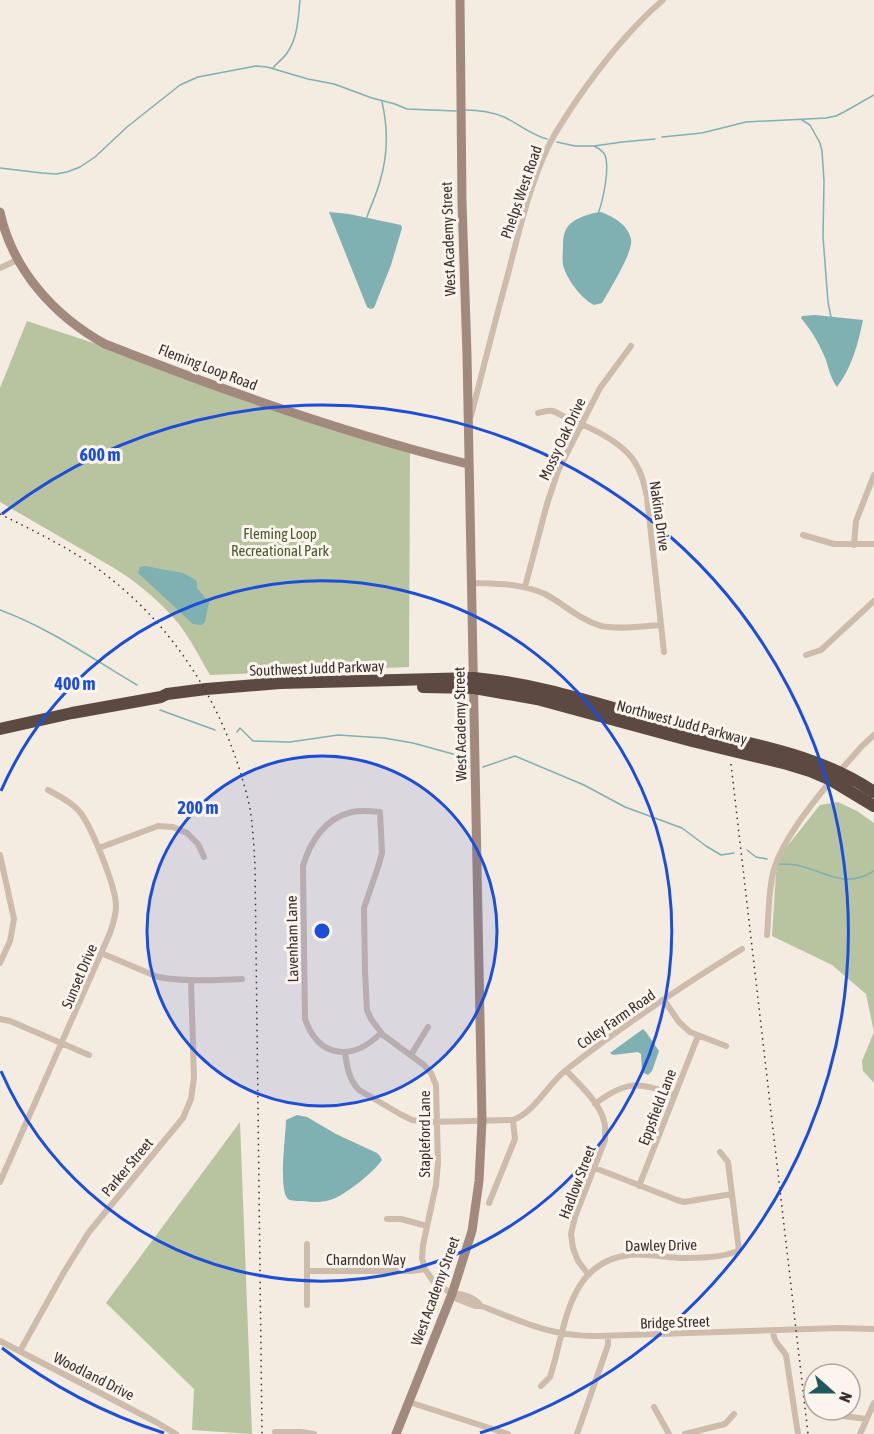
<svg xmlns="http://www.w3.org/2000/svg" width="874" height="1434" viewBox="0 0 874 1434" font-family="'Asap Condensed',sans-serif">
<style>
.green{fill:#b8c4a0}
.water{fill:#7fb0b2}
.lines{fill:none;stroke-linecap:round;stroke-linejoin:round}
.stream{stroke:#7fb0b2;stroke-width:1.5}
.street{stroke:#cdbbac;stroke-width:6}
.secondary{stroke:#a18a7d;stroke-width:9}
.highway{stroke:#5c4a42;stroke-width:12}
.rail{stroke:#3b302b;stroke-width:1.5;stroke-dasharray:1.5 4.5;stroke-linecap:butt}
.ring{fill:none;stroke:#1d4ed8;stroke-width:3}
.labels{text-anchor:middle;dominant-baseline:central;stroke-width:6;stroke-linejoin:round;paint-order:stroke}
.street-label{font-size:15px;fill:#3b302b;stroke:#fbf5ee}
.park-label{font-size:15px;fill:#4a5a2e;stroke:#fbf5ee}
.centre{fill:#1d4ed8;stroke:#fbf5ee;stroke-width:3}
.ring-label{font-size:18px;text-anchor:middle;font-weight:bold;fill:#1d4ed8;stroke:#fbf5ee;stroke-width:6;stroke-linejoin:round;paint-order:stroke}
</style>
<rect width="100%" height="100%" fill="#f4ebe1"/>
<!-- green -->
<path class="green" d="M27,321L410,448L409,667L210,675C200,658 190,638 178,623C160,601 138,583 114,568L0,502V388Z
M838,802L857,811L874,823V1083L863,1071L862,1061L874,1032L866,994L832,965L772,936L776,872L781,854L820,805Z
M240,1122L252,1434H251L192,1430L194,1389L106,1303Z"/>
<!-- water -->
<path class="water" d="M329,212L349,214L401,225L402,228L391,265L374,308L370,309L367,307Z
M601,212C614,217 628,225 631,239C634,251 609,291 602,303L594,305C581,298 567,280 563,265C562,258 563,252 563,246C563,237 564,230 570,224C578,217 591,213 601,212Z
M815,315L863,320C858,344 852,367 837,387C831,379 829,370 826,360C820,345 812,331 801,318L802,316Z
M145,566L183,573L194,579L197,582V588L209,602L205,622L201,625L193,624L138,573L140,567Z
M643,1029L646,1032L659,1051L652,1071L648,1075L642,1072L641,1054L638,1052L613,1055L610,1053Z
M297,1115L307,1117L336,1134L377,1153L380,1156L382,1160C373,1173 344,1196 330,1200C320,1203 312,1202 302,1201C298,1201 291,1201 288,1199C278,1189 286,1135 286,1120Z"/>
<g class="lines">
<!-- stream -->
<path class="stream" d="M273,68C277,63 283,59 287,53C298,37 298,19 300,0
M466,110C479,110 492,112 504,117C519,124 531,135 547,139
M802,120L810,125L820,143L822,151L824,181L823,237L828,302L831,317
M662,137L702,133L746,122L826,118L836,116L844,112L874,95
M557,142L575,146H594L622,142L655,139
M594,146C598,148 603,151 605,155C610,169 603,200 598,214
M0,168L42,173L56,174L67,172L80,167L95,157L127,127L180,85L198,77L256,66L267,67L308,79L334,84L372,98L395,104L407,109L456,111
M367,217C371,205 377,193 380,181C388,155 388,128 382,102
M0,610C49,628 93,659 137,685
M160,710L215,730
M237,732L240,728L253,741L290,742L338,735L384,738L413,743L453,754L469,767
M483,767L515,756L584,785L625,807L682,828L706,846L721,855L734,853
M747,850L756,857L767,859
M777,864C783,864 790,864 796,865C826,871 844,890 874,871"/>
<!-- street -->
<path class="street" d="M0,268L17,260
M538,413C542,412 548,410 552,411C556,412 561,415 565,417C588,427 616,438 632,458C641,470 644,483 647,497L664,652
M471,416C483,369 495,321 508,274C519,231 529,187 548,147C555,132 565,118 574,104C600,66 628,30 663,0
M803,535L834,544H874
M854,545L856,521L874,475
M472,583C497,584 521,583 545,594C564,604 580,620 601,626C620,630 642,626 661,625
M525,587L547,504L558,471L600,388L631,346
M806,655L821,650L874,601
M839,772L862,746L874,735
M99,848L158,826L173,827L187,833L198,844L204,857
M0,855L14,919L10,941L0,963
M767,935C769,914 768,890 774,869C783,839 812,804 832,779
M101,953L158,977C185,982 214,980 242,979
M664,1000L679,1022L690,1032L726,1046
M0,1019L10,1021L89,1055
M381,1033C353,1061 319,1059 305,1019L303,866C310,842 325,818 352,812C361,810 371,811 380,812L382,853L379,864L364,908L365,972L367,1010L371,1019L383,1035L424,1065L431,1073L436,1085L438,1163L436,1185L423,1245L422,1258L425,1269L433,1281L452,1294L457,1299L475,1306H481C524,1322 551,1337 599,1336L839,1328L874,1329
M345,1053C347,1067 349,1080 359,1090L400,1114L412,1120L432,1122L513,1120C535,1112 548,1084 566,1070C622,1026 682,986 742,949
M411,1055L428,1027
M566,1070C579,1085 599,1101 604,1121C606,1127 605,1134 605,1140L575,1217L571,1234L573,1248L578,1261L588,1274
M595,1104C626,1080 639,1082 675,1095
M595,1168L677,1200L684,1202L732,1194
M0,1182L110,933C113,924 116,916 116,906C116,887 91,825 79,811C70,801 59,796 48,790
M639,1186L698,1036
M489,1203L515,1139L513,1120
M387,1219H401L427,1226
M307,1271H411L425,1269
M452,1294C463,1293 475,1298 481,1306
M307,1305V1244
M773,1331C774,1344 780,1345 786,1355L798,1434
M0,1341L156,1422L176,1434
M20,1351L64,1272L89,1232L183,1118L191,1099L194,1078L191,980
M541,1386L550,1377C566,1329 566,1263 629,1255C647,1253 666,1258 685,1258C699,1258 727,1257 739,1250L728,1162L720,1152
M409,1402L508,1434
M654,1407L669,1434
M820,1413L866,1419
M275,1432H301L314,1434
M577,1434L608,1345V1336
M685,1434L725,1424L734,1414
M860,1434L874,1403"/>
<!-- secondary -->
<path class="secondary" d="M0,212C12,269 54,316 105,344C224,391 344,433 468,464
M396,1434L452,1294L472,1231L479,1181L482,1121L467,355L462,202L460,0"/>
<!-- highway -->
<path class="highway" d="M423,687L474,688L537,699L692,741L787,764L810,771L831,780L874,806
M0,729L72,713L161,697L167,694L206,689L280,683L474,678C543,684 609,708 675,725C744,744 814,751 874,792"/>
<!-- rail -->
<path class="rail" d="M0,514C36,532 74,550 106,575C170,624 216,694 240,771C244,785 249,800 251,815C253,831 254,848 255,865L262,1434
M731,764L808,1434"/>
</g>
<!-- distance rings -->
<circle cx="322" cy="931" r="175" fill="#1d4ed8" fill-opacity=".12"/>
<g class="ring">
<circle cx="322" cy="931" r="175"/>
<path d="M1 791A350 350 0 1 1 1 1071"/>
<path d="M164 1433A526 526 0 0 1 2 1348M2 514A526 526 0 1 1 480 1433"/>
</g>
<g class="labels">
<!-- street labels -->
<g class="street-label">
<text transform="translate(521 192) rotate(-71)">Phelps West Road</text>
<text transform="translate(448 239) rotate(-92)">West Academy Street</text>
<text transform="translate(208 367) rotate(21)">Fleming Loop Road</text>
<text transform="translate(562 439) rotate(-65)">Mossy Oak Drive</text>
<text transform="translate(660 516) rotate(82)">Nakina Drive</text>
<text transform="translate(317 668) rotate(-2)">Southwest Judd Parkway</text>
<text transform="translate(682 722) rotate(15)">Northwest Judd Parkway</text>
<text transform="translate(460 724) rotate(-91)">West Academy Street</text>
<text transform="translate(292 939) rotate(-91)">Lavenham Lane</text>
<text transform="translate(79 976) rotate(-67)">Sunset Drive</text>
<text transform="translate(616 1019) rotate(-35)">Coley Farm Road</text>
<text transform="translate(657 1107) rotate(-69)">Eppsfield Lane</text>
<text transform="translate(424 1134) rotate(-90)">Stapleford Lane</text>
<text transform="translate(127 1167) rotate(-50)">Parker Street</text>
<text transform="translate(577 1182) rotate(-69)">Hadlow Street</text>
<text transform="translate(661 1245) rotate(-1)">Dawley Drive</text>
<text x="366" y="1259">Charndon Way</text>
<text transform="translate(435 1291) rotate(-70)">West Academy Street</text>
<text transform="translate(675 1322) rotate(-2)">Bridge Street</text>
<text transform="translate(94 1376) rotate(27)">Woodland Drive</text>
</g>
<!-- park labels -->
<g class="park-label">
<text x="280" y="533">Fleming Loop<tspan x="280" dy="17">Recreational Park</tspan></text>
</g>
</g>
<circle cx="322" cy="931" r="9" class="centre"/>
<g class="ring-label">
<text x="100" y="461">600 m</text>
<text x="75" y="690">400 m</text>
<text x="198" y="814">200 m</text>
</g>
<!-- north arrow -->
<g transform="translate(832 1392) rotate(111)"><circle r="28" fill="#fbf5ee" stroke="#aea6a0" stroke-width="1.5"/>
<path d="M0-4.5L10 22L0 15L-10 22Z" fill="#1f5a5e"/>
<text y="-9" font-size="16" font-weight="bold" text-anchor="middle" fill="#3b302b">N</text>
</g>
</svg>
